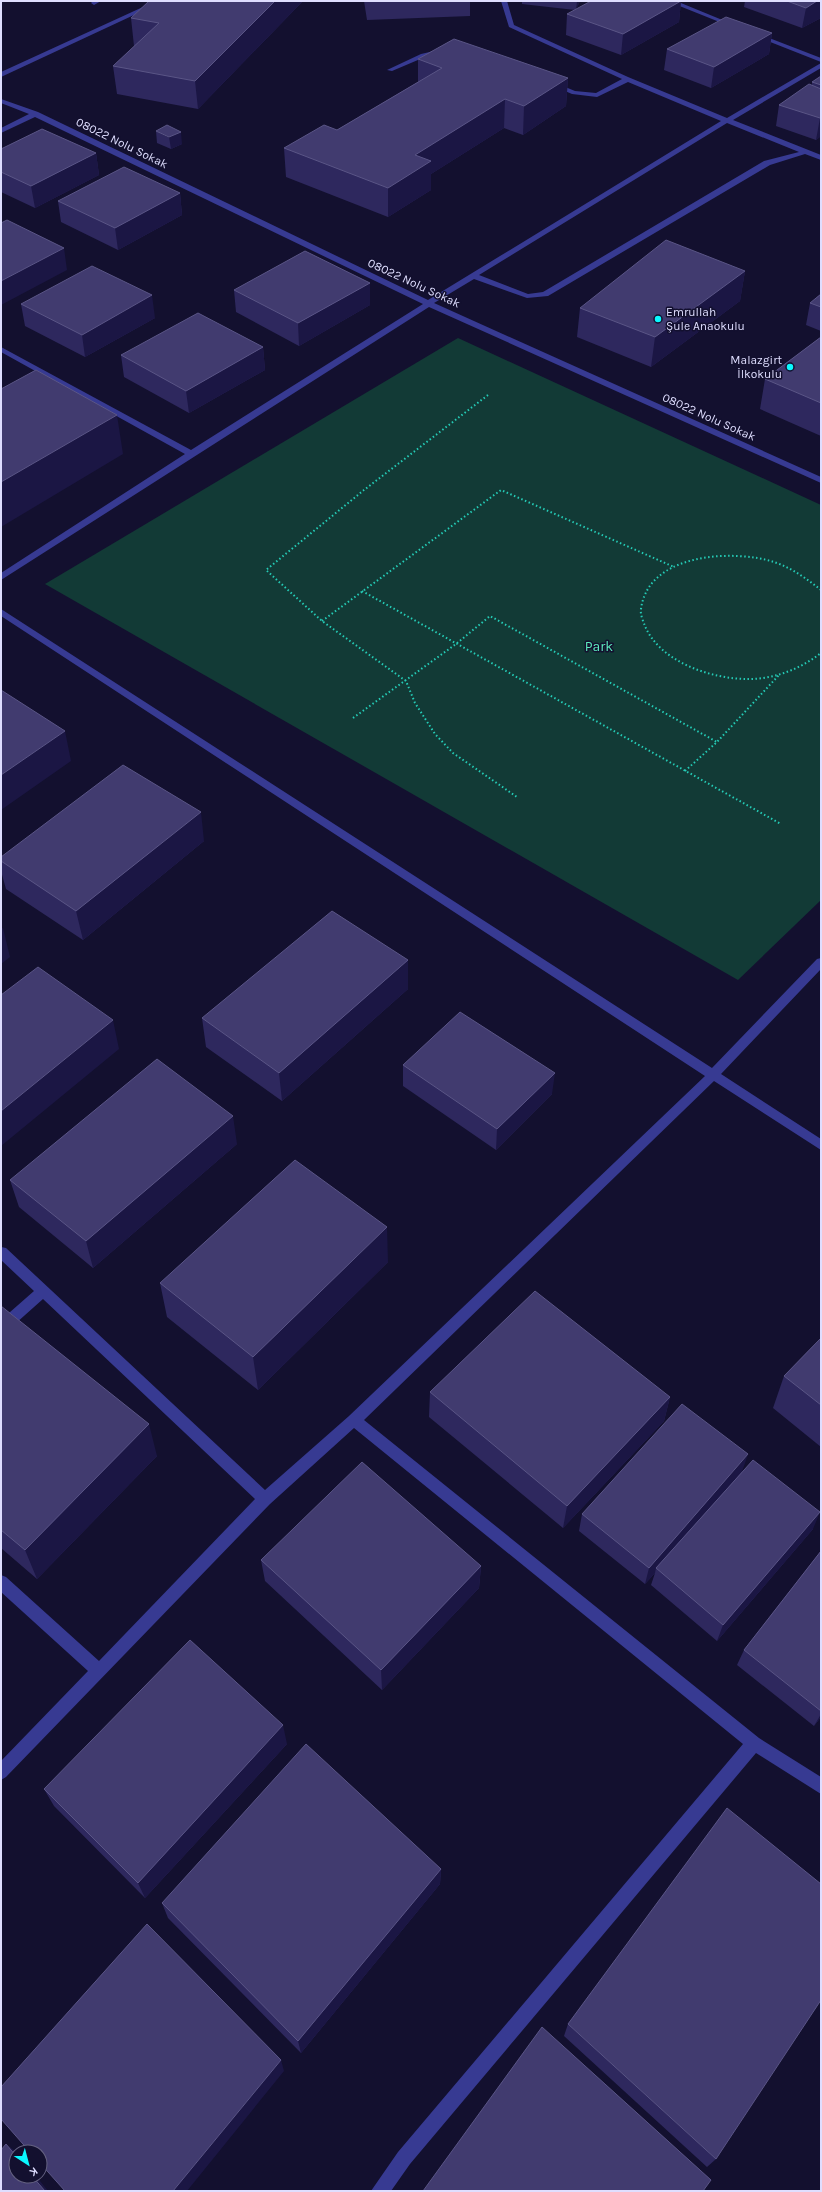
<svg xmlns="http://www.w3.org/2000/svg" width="822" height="2192" viewBox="0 0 822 2192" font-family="Karla,sans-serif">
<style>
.green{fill:#123a36}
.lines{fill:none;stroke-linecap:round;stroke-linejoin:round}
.path{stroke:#25cbb6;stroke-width:2;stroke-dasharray:1.5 2.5;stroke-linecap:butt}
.minor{fill:#373a92;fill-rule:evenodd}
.wall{fill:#2e285e}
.shaded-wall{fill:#1b1644}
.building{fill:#413b6f;stroke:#5a5586}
.poi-dot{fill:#0af8ff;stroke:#13102f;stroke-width:1.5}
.labels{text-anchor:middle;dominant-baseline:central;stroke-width:3;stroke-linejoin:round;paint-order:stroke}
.far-street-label{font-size:12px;fill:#dfdeff;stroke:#13102f}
.far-poi-label{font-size:12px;fill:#dfdeff;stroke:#13102f;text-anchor:start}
.park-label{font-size:14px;fill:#5decbe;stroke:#13102f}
</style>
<rect width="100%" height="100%" fill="#13102f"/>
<!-- green -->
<path class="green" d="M458,338L821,505V900L738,980L45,584Z"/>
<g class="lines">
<!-- path -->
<path class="path" d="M488,395L364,490L266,570L322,621L406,681L415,703L435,734L453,753L517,797
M821,590C807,579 792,568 774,562C733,549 648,553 641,609C640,614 643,621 645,626C660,662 711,679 748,679C775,679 800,669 821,653
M362,591L781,824
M322,621L501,490L674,567
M353,718L456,644L490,616L717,742
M685,771L717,742L779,675"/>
<!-- minor -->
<path class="minor" d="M101,1L94,5L91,3L93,1Z
M156,1H164L1,77V72Z
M501,1H507L514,25L628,77L727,118L821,63V68L733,120L821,155V160L805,154L770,165L548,296L527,298L474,279L434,303L821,477V483L429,307L1,580V573L185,454L1,352V347L191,450L423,304L35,117L1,133V128L29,114L1,103V99L38,112L428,300L721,121L628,82L597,97L572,94L551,85V83L553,82L575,91L596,93L622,79L509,27ZM727,123L799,152L764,161L543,292L528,294L479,275Z
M667,1H676L737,26L732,27Z
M755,34H759L821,58V62L755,36Z
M443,49L446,51L445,52L425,57L392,71L387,70L421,54Z
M1,609L712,1068L817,959L821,958V969L721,1074L821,1139V1150L714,1081L364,1420L759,1738L821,1777V1794L756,1753L410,2164L391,2191H371L398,2152L743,1744L354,1428L270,1504L6,1777L1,1780V1761L88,1671L1,1592V1575L6,1577L99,1661L255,1499L43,1299L6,1332L1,1334V1320L34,1291L1,1260V1247L6,1248L265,1490L349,1416L705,1076L1,616Z"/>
</g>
<!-- wall -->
<path class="wall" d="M364,1H470V16L367,20Z
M522,1H580L576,9L681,1L679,22L621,55L566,35L567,14L575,10L522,4Z
M745,1H821V18L802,28L744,7Z
M302,2L198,109L117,94L113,66L135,46H134L131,18Z
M772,33L769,54L711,88L664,70L667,49Z
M418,59L568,78L566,106L523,135L504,128L431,174V190L388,217L286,177L284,148L337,130L418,82Z
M821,76V136L816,140L776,126L779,105L812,85V82Z
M156,131L182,144L171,149L157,143Z
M1,149L96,153L99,175L35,208L1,192Z
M180,193L182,215L118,250L61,222L58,201Z
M745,271L740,301L651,367L577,337L580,308Z
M370,283V305L299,346L236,312L234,290Z
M821,294V331L806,325L810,303Z
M21,304L155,318L85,357L25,326Z
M821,337V436L760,409L765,379Z
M263,347L265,370L189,413L124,377L121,355Z
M204,841L83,940L6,889L1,871V857Z
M408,960V989L282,1101L206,1047L202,1018Z
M403,1065L552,1094L496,1150L403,1086Z
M237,1144L93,1268L19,1207L10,1180Z
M388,1262L258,1390L167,1317L160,1283Z
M1,1306L157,1456L37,1579L1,1548Z
M821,1338V1447L773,1408L784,1376Z
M430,1392L670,1397L664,1421L563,1528L429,1417Z
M742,1472L813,1529L717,1641L651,1585L655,1573L645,1584L579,1531L582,1514Z
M821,1551V1717L814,1726L737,1665L744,1650Z
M261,1560L481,1566L479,1588L382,1690L265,1581Z
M287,1744L145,1898L54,1806L44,1789Z
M441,1869L440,1884L301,2053L168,1918L162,1903Z
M568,2024L716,2159L707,2167L564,2036Z"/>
<!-- shaded-wall -->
<path class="shaded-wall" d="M275,1H302V2L198,109L195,81Z
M577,1H580L576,10Z
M681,1L679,22L621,55L623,34Z
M817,1H821V18L802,28L806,8Z
M772,33L769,54L711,88L714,67Z
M568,78L566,106L523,135L524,106Z
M505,99L504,128L431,174V190L388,217V188L415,155Z
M821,117V136L816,140L820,118Z
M181,132L182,144L171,149L169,137Z
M96,153L99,175L35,208L31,186Z
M180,193L182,215L118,250L115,228Z
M64,248L67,270L1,305V281Z
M745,271L740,301L651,367L655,337Z
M370,283V305L299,346L298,323Z
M152,295L155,318L85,357L82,335Z
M263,347L265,370L189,413L186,391Z
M117,415L123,454L1,527V482Z
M65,731L71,761L1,810V775Z
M201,812L204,841L83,940L76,911Z
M3,928L10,957L1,964V929Z
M408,960V989L282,1101L279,1073Z
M113,1020L119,1049L1,1146V1111Z
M555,1073L552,1094L496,1150L497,1129Z
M233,1116L237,1144L93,1268L86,1241Z
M387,1227L388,1262L258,1390L253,1357Z
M670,1397L664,1421L563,1528L567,1506Z
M149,1424L157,1456L37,1579L25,1550Z
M748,1454L742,1472L656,1568L655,1573L645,1584L649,1568Z
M820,1512L813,1529L717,1641L723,1625Z
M481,1566L479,1588L382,1690L381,1670Z
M821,1714V1717L814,1726Z
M283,1725L287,1744L145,1898L138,1883Z
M441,1869L440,1884L301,2053L298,2041Z
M281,2060L284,2071L187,2191H173Z
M6,2144L15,2151L16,2152V2156Z
M32,2176H36L48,2191H45Z"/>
<!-- building -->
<path class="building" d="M149,1H275L195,81L113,66L159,23L131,18Z
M591,1H681L623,34L567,14Z
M787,1H817L806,8Z
M726,17L772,33L714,67L667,49Z
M454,39L568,78L524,106L505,99L415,155L431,161L388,188L284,148L324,125L337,130L442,68L418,59Z
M821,76V85L812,82Z
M809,84L821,89V117L820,118L779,105Z
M167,125L181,132L169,137L156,131Z
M42,129L96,153L31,186L1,172V149Z
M124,167L180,193L115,228L58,201Z
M7,220L64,248L1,281V223Z
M666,240L745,271L655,337L580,308Z
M305,251L370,283L298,323L234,290Z
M92,266L152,295L82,335L21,304Z
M821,294V307L810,303Z
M198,313L263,347L186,391L121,355Z
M821,337V403L765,379Z
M36,370L117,415L1,482V389Z
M1,690L65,731L1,775Z
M123,765L201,812L76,911L1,861V857Z
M332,911L408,960L279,1073L202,1018Z
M38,967L113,1020L1,1111V995Z
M460,1012L555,1073L497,1129L403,1065Z
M157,1059L233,1116L86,1241L10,1180Z
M295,1160L387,1227L253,1357L160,1283Z
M535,1291L670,1397L567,1506L430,1392Z
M1,1306L149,1424L25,1550L1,1530Z
M821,1338V1405L784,1376Z
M682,1404L748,1454L649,1568L582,1514Z
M753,1460L820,1512L723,1625L656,1568Z
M362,1462L481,1566L381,1670L261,1560Z
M821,1551V1711L744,1650Z
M190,1640L283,1725L138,1883L44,1789Z
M306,1744L441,1869L298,2041L162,1903Z
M727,1808L821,1884V2000L716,2159L568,2024Z
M147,1924L281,2060L173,2191H65L40,2163V2152H30L1,2119V2087Z
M542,2027L711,2180L703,2191H423Z
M6,2144L16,2156V2176H32L45,2191H1V2150Z"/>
<!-- markers -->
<g class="poi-dot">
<circle cx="658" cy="319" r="4"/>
<circle cx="790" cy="367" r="4"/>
</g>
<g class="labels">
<!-- far-street labels -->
<g class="far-street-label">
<text transform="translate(122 143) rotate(26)">08022 Nolu Sokak</text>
<text transform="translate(414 283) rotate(25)">08022 Nolu Sokak</text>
<text transform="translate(709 417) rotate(24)">08022 Nolu Sokak</text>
</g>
<!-- far-poi labels -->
<g class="far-poi-label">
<text x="666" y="312">Emrullah<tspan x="666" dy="14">Şule Anaokulu</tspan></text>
<text x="782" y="360" text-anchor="end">Malazgirt<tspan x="782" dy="14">İlkokulu</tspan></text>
</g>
<!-- park labels -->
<g class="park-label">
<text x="599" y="646">Park</text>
</g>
</g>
<!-- border -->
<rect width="822" height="2192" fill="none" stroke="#dfdeff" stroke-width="4"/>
<!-- north arrow -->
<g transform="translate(28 2164) rotate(144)"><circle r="19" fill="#13102f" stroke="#656282"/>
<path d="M0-3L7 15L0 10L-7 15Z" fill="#0af8ff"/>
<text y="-6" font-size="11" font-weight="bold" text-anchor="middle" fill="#dfdeff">K</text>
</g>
</svg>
